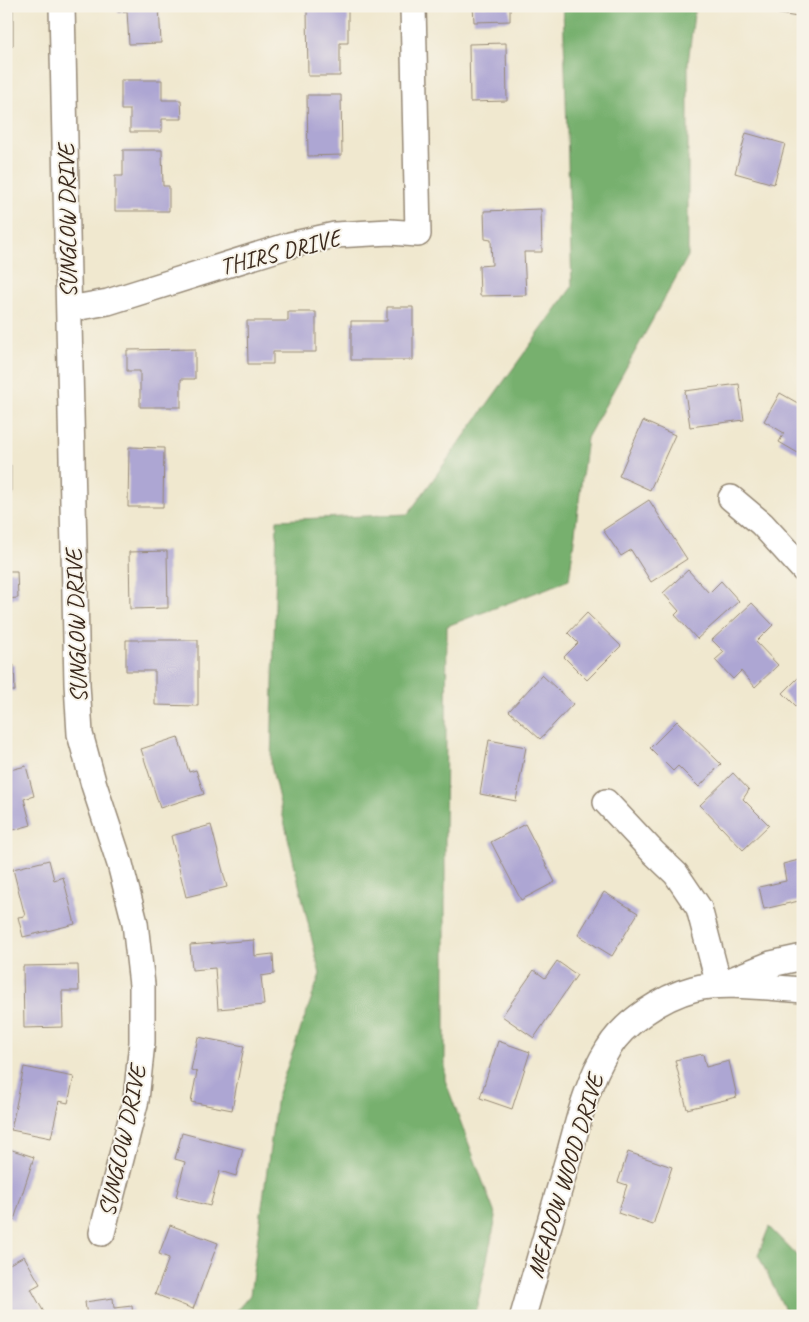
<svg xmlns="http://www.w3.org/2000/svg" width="809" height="1322" viewBox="0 0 809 1322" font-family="Caveat,sans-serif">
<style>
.forest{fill:#77b06e;stroke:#596d46}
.building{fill:#ada6d3}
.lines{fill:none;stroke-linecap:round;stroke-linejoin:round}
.street-casing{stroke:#968976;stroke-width:28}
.street{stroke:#fff;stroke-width:25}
.labels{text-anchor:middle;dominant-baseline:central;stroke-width:4;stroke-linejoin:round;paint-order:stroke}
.street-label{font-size:24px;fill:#3b2a1e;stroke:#f7f3e8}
</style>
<rect width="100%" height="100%" fill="#f7f3e8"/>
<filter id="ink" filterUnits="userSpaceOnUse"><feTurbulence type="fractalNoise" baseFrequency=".02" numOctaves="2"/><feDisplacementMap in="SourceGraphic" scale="10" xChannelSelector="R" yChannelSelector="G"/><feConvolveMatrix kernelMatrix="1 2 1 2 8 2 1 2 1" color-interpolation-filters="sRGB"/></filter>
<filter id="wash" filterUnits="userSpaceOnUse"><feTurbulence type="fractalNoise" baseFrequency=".0096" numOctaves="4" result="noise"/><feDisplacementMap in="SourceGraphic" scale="20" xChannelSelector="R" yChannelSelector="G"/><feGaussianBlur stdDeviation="1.12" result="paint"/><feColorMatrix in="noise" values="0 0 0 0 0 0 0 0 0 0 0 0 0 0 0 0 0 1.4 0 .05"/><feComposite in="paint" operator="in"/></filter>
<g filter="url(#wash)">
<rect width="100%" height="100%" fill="#f0e8cf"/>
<!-- forest -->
<path class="forest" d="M563,6H695L688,63V256L587,438L569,580L447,626L445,835V1080L496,1217L475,1316H232L250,1295L277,1096L320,974L271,765L277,520L408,514L572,287Z
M769,1227L803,1262V1316H788L758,1255Z"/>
<g id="blocks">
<!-- building -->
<path class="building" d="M117,6H159L161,43L129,44L127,11L118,12Z
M473,6H510V21L474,22Z
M775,6H803V18L774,13Z
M348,9V43H340V76H308L307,10Z
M6,10H13V46H6Z
M506,43L507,101L470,102L469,44Z
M121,80H162V100H181L182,119H162V132H130V110H121Z
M307,95H341L342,155L308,156Z
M746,133L785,144L774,184L735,173Z
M123,150H162L163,186H169V211H115V176H123Z
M541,209L542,252H524L526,295L480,296L479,266L492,265L491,240L485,239L484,211Z
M387,307H413V360H351V321H387Z
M288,312H316V352H273V364H248L247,321H288Z
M195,349V379H181V407H140V371H127V350Z
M6,372H9V435H6Z
M739,384L744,420L690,427L685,391Z
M780,393L803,406V456L779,442L784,433L764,421Z
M643,421L675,435L650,490L619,476Z
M129,447L164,448L163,507H128Z
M6,465H11V493L6,494Z
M649,500L687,559L651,582L631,550L621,556L603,530Z
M167,551L168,608L130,609L129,552Z
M688,570L709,593L721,581L739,601L697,639L675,615L679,611L663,593Z
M6,571H17L18,598L6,599Z
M752,603L773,625L756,642L778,665L755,687L741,671L733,679L715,660L724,652L712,640Z
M587,613L621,646L587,680L564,657L578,643L568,633Z
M126,640H198V706L155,705V671H126Z
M6,665H14L15,691H6Z
M803,673V713L783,693Z
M542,675L573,704L540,739L509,711Z
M677,721L721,764L699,787L678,766L673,771L650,748Z
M178,737L189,772L196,770L204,794L160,808L141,749Z
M489,740L526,747L516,801L480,794Z
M26,766L34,796L24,799L31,825L6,832V771Z
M733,773L749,790L743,799L769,825L743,850L700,805Z
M525,824L555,882L521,900L491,842Z
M211,825L227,887L186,897L171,836Z
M803,859V900L764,909L759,887L786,881L783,864Z
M49,860L54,880L63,877L75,924L23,937L18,917L25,916L13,869Z
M604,892L638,913L612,956L578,935Z
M254,940L255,956L273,954L274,974L261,976L264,1005L218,1009L215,968L192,970L190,945Z
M557,961L577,975L534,1038L502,1016L534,970L545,978Z
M78,965L79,991H62L63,1027L24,1028L23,966Z
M198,1037L244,1046L232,1110L191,1102L197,1072L191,1070Z
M498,1041L530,1052L512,1109L480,1098Z
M703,1054L706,1067L729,1061L737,1097L687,1109L675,1060Z
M24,1067L74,1077L68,1103L59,1101L51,1138L11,1130Z
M182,1133L243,1149L236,1176L220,1171L210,1206L176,1197L185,1162L175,1159Z
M6,1148L34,1157L14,1220L6,1217Z
M628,1152L672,1167L653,1225L618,1213L627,1185L618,1182Z
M170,1225L218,1243L193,1309L155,1294L169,1258L159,1254Z
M24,1256L40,1284L31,1289L46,1316H6V1266Z
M113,1298L114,1308L132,1306L133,1316H87L85,1302Z"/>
</g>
</g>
<g filter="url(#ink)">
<use href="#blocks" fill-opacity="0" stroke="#968976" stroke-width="1"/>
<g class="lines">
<defs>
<path id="street" d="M62,6L77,684L80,734L94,785L120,864L135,923L142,985V1042L136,1100L102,1233
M69,309L108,302L290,245L335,235L390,232L418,234L413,6
M731,498L762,524L803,569
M606,802L653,852L676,874L699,908L719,985
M724,983L771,964L803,957
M523,1316C538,1263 553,1211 568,1159C578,1122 587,1082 608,1049C624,1022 663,997 693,989C722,981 772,988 803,990"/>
</defs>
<!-- street casing -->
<use href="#street" class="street-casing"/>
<!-- street -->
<use href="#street" class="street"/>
</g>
</g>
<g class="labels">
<!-- street labels -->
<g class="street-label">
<text transform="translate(67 221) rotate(-91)">SUNGLOW DRIVE</text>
<text transform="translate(280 252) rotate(-14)">THIRS DRIVE</text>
<text transform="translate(76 626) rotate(-92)">SUNGLOW DRIVE</text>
<text transform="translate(122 1141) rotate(-78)">SUNGLOW DRIVE</text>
<text transform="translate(565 1176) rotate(-73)">MEADOW WOOD DRIVE</text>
</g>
</g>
<!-- margin -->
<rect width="809" height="1322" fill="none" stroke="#f7f3e8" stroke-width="25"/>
</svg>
